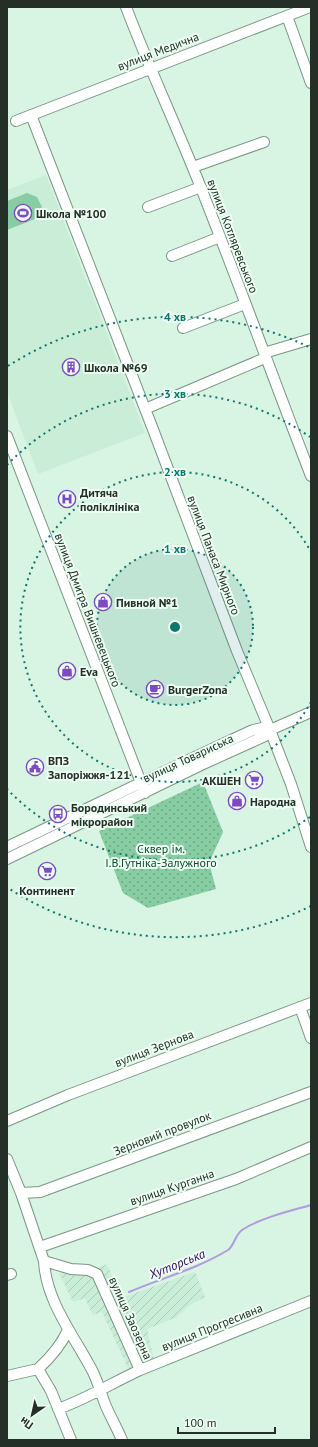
<svg xmlns="http://www.w3.org/2000/svg" width="318" height="1447" viewBox="0 0 318 1447" font-family="'PT Sans',sans-serif">
<style>
.built{fill:#c9edd6}
.industrial{fill:url(#industrial-furrows)}
.park{fill:url(#park-dots)}
.pitch{fill:#87cca2}
.lines{fill:none;stroke-linecap:round;stroke-linejoin:round}
.stream{stroke:#b399df;stroke-width:2}
.minor-casing{stroke:#7b9685;stroke-width:12}
.minor{stroke:#fff;stroke-width:10}
.ring{fill:none;stroke:#0f766e;stroke-width:2;stroke-dasharray:2 4}
.labels{text-anchor:middle;dominant-baseline:central;stroke-width:4;stroke-linejoin:round;paint-order:stroke}
.street-label{font-size:12px;fill:#242f28;stroke:#edfef3}
.poi-label{font-size:12px;font-weight:bold;fill:#242f28;stroke:#edfef3;text-anchor:start}
.park-label{font-size:12px;fill:#0d4b2d;stroke:#edfef3}
.water-label{font-size:13px;font-style:italic;fill:#370c60;stroke:#edfef3}
.centre{fill:#0f766e;stroke:#edfef3;stroke-width:2}
.ring-label{font-size:12px;text-anchor:middle;font-weight:bold;fill:#0f766e;stroke:#edfef3;stroke-width:4;stroke-linejoin:round;paint-order:stroke}
</style>
<defs>
<pattern id="industrial-furrows" width="10" height="10" patternUnits="userSpaceOnUse"><rect width="10" height="10" fill="#c9edd6"/><path d="M-1 1l2-2M0 10L10 0M9 11l2-2" fill="none" stroke="#acccb8"/></pattern>
<pattern id="park-dots" width="8" height="8" patternUnits="userSpaceOnUse"><rect width="8" height="8" fill="#87cca2"/><path d="M2 2h.1M6 6h.1" fill="none" stroke="#6ea684" stroke-width="1.8" stroke-linecap="round"/></pattern>
</defs>
<rect width="100%" height="100%" fill="#d8f4e2"/>
<!-- built -->
<path class="built" d="M46,175L145,433L38,474L7,392V190Z"/>
<!-- industrial -->
<path class="industrial" d="M107,1264L121,1298L195,1272L205,1297L190,1305L177,1317L147,1329L156,1369L133,1379L102,1312L93,1315L85,1298L73,1302L59,1273L68,1271L88,1273Z"/>
<!-- park -->
<path class="park" d="M203,782L223,832L209,863L216,889L148,908L123,893L99,831Z"/>
<!-- pitch -->
<path class="pitch" d="M27,193L37,197L42,207L35,219L7,230V201Z"/>
<g class="lines">
<!-- stream -->
<path class="stream" d="M129,1292C162,1278 197,1269 228,1250C234,1246 235,1235 242,1230C260,1218 290,1211 311,1205"/>
<defs>
<path id="minor" d="M126,7C149,68 177,127 201,188C239,284 274,380 311,476
M287,16L311,83
M31,115L154,432L237,651L270,730L291,784L311,847
M16,121L310,7
M193,167L264,142
M148,207L201,187
M172,256L220,237
M183,328L245,304
M264,353L311,339
M145,409L265,358
M7,436L145,793
M7,847C89,808 170,768 253,730L262,728L270,730
M7,859L201,765L265,736L270,730L311,712
M300,1007L311,1038
M7,1121L68,1095L311,1003
M7,1159L21,1193L44,1261L71,1269L88,1270L97,1274L140,1370
M21,1193L40,1192L311,1092
M40,1247L236,1179L311,1147
M44,1261C46,1302 75,1337 93,1372C98,1383 101,1393 105,1404C110,1416 117,1428 122,1440
M7,1275L11,1274
M38,1369L51,1391L71,1440
M38,1369C51,1357 61,1346 68,1330
M7,1376L38,1369
M58,1409C86,1399 112,1383 140,1370L311,1301"/>
</defs>
<!-- minor casing -->
<use href="#minor" class="minor-casing"/>
<!-- minor -->
<use href="#minor" class="minor"/>
</g>
<!-- distance rings -->
<circle cx="175" cy="627" r="78" fill="#0f766e" fill-opacity=".12"/>
<g class="ring">
<circle cx="175" cy="627" r="78"/>
<path d="M311 702A155 155 0 1 1 311 552"/>
<path d="M310 817A233 233 0 0 1 7 789M7 465A233 233 0 0 1 310 437"/>
<path d="M311 906A310 310 0 0 1 8 888M8 366A310 310 0 0 1 311 348"/>
</g>
<!-- icons -->
<defs>
<symbol id="stadium-ring" viewBox="-11 -11 22 22"><circle r="9.5" fill="#edfef3" stroke="#7f4ac1" stroke-width="1.5"/><path d="M0-5a6.5 5 0 1 0 0 10a6.5 5 0 1 0 0-10ZM-3.5-1.8h7v3.6h-7Z" fill="#7f4ac1"/></symbol>
<symbol id="building-ring" viewBox="-11 -11 22 22"><circle r="9.5" fill="#edfef3" stroke="#7f4ac1" stroke-width="1.5"/><path d="M-4-6H4V6H1V3H-1V6H-4ZM-2.5-4.3h1.7v1.8h-1.7ZM.8-4.3h1.7v1.8H.8ZM-2.5-1h1.7V.8h-1.7ZM.8-1h1.7V.8H.8Z" fill="#7f4ac1"/></symbol>
<symbol id="hospital-ring" viewBox="-11 -11 22 22"><circle r="9.5" fill="#edfef3" stroke="#7f4ac1" stroke-width="1.5"/><path d="M-5-5h3v3.5h4V-5h3V5h-3V1.5h-4V5h-3Z" fill="#7f4ac1"/></symbol>
<symbol id="shop-ring" viewBox="-11 -11 22 22"><circle r="9.5" fill="#edfef3" stroke="#7f4ac1" stroke-width="1.5"/><path d="M-5-2.5h2.3a2.7 3.5 0 0 1 5.4 0H5L5.5 6h-11ZM-1.5-2.5h3a1.5 2.3 0 0 0-3 0Z" fill="#7f4ac1"/></symbol>
<symbol id="cafe-ring" viewBox="-11 -11 22 22"><circle r="9.5" fill="#edfef3" stroke="#7f4ac1" stroke-width="1.5"/><path d="M-5.5-4.5H6V0H3Q3 3.5 0 3.5H-2.5Q-5.5 3.5-5.5 0ZM3-3.2v2h1.7v-2ZM-6 4.5H4V6H-6Z" fill="#7f4ac1"/></symbol>
<symbol id="civic-ring" viewBox="-11 -11 22 22"><circle r="9.5" fill="#edfef3" stroke="#7f4ac1" stroke-width="1.5"/><path d="M-.6-6.5H3V-4.5H.6V-3L4-1V1h2V6H-6V1h2V-1L-.6-3ZM-1.2 2.5V6h2.4V2.5Z" fill="#7f4ac1"/></symbol>
<symbol id="supermarket-ring" viewBox="-11 -11 22 22"><circle r="9.5" fill="#edfef3" stroke="#7f4ac1" stroke-width="1.5"/><path d="M-6-5.5h2.5l.6 2H6L4.5 2H-2.5L-4.4-4H-6ZM-1.5 3.2a1.3 1.3 0 1 0 .1 0ZM3 3.2a1.3 1.3 0 1 0 .1 0Z" fill="#7f4ac1"/></symbol>
<symbol id="bus-ring" viewBox="-11 -11 22 22"><circle r="9.5" fill="#edfef3" stroke="#7f4ac1" stroke-width="1.5"/><path d="M-5-6H5V4H4V6H2V4H-2V6H-4V4H-5ZM-3.5-4V0h7V-4ZM-3.5 1.2v1.5H-2V1.2ZM2 1.2v1.5H3.5V1.2Z" fill="#7f4ac1"/></symbol>
</defs>
<g fill-rule="evenodd">
<use href="#stadium-ring" x="13" y="203" width="20" height="20"/>
<use href="#building-ring" x="61" y="357" width="20" height="20"/>
<use href="#hospital-ring" x="57" y="489" width="20" height="20"/>
<use href="#shop-ring" x="93" y="592" width="20" height="20"/>
<use href="#shop-ring" x="57" y="661" width="20" height="20"/>
<use href="#cafe-ring" x="145" y="679" width="20" height="20"/>
<use href="#civic-ring" x="25" y="757" width="20" height="20"/>
<use href="#supermarket-ring" x="244" y="770" width="20" height="20"/>
<use href="#shop-ring" x="227" y="791" width="20" height="20"/>
<use href="#bus-ring" x="48" y="804" width="20" height="20"/>
<use href="#supermarket-ring" x="37" y="861" width="20" height="20"/>
</g>
<g class="labels">
<!-- street labels -->
<g class="street-label">
<text transform="translate(158 51) rotate(-21)">вулиця Медична</text>
<text transform="translate(233 236) rotate(69)">вулиця Котляревського</text>
<text transform="translate(214 555) rotate(69)">вулиця Панаса Мирного</text>
<text transform="translate(88 610) rotate(69)">вулиця Дмитра Вишневецького</text>
<text transform="translate(188 758) rotate(-25)">вулиця Товариська</text>
<text transform="translate(154 1048) rotate(-21)">вулиця Зернова</text>
<text transform="translate(162 1133) rotate(-21)">Зерновий провулок</text>
<text transform="translate(172 1187) rotate(-19)">вулиця Курганна</text>
<text transform="translate(131 1318) rotate(66)">вулиця Заозерна</text>
<text transform="translate(212 1327) rotate(-22)">вулиця Прогресивна</text>
</g>
<!-- poi labels -->
<g class="poi-label">
<text x="36" y="213">Школа №100</text>
<text x="84" y="367">Школа №69</text>
<text x="80" y="492">Дитяча<tspan x="80" dy="14">поліклініка</tspan></text>
<text x="116" y="602">Пивной №1</text>
<text x="80" y="671">Eva</text>
<text x="168" y="689">BurgerZona</text>
<text x="48" y="760">ВПЗ<tspan x="48" dy="14">Запоріжжя-121</tspan></text>
<text x="241" y="780" text-anchor="end">АКШЕН</text>
<text x="250" y="801">Народна</text>
<text x="71" y="807">Бородинський<tspan x="71" dy="14">мікрорайон</tspan></text>
<text x="47" y="890" text-anchor="middle">Континент</text>
</g>
<!-- park labels -->
<g class="park-label">
<text x="161" y="848">Сквер ім.<tspan x="161" dy="14">І.В.Гутніка-Залужного</tspan></text>
</g>
<!-- water labels -->
<g class="water-label">
<text transform="translate(177 1264) rotate(-22)">Хуторська</text>
</g>
</g>
<circle cx="175" cy="627" r="6" class="centre"/>
<g class="ring-label">
<text x="175" y="321">4 хв</text>
<text x="175" y="398">3 хв</text>
<text x="175" y="476">2 хв</text>
<text x="175" y="553">1 хв</text>
</g>
<!-- border -->
<rect width="318" height="1447" fill="none" stroke="#242f28" stroke-width="16"/>
<!-- north arrow -->
<g transform="translate(32 1415) rotate(214)" stroke="#edfef3" stroke-width="3" paint-order="stroke">
<path d="M0-3L7 15L0 10L-7 15Z" fill="#242f28"/>
<text y="-6" font-size="11" font-weight="bold" text-anchor="middle" fill="#242f28">Пн</text>
</g>
<!-- scale -->
<path d="M178 1427v6h97v-6" fill="none" stroke="#242f28" stroke-width="2"/>
<text x="184" y="1427" font-size="12" fill="#242f28" stroke="#edfef3" stroke-width="3" paint-order="stroke">100 m</text>
</svg>
